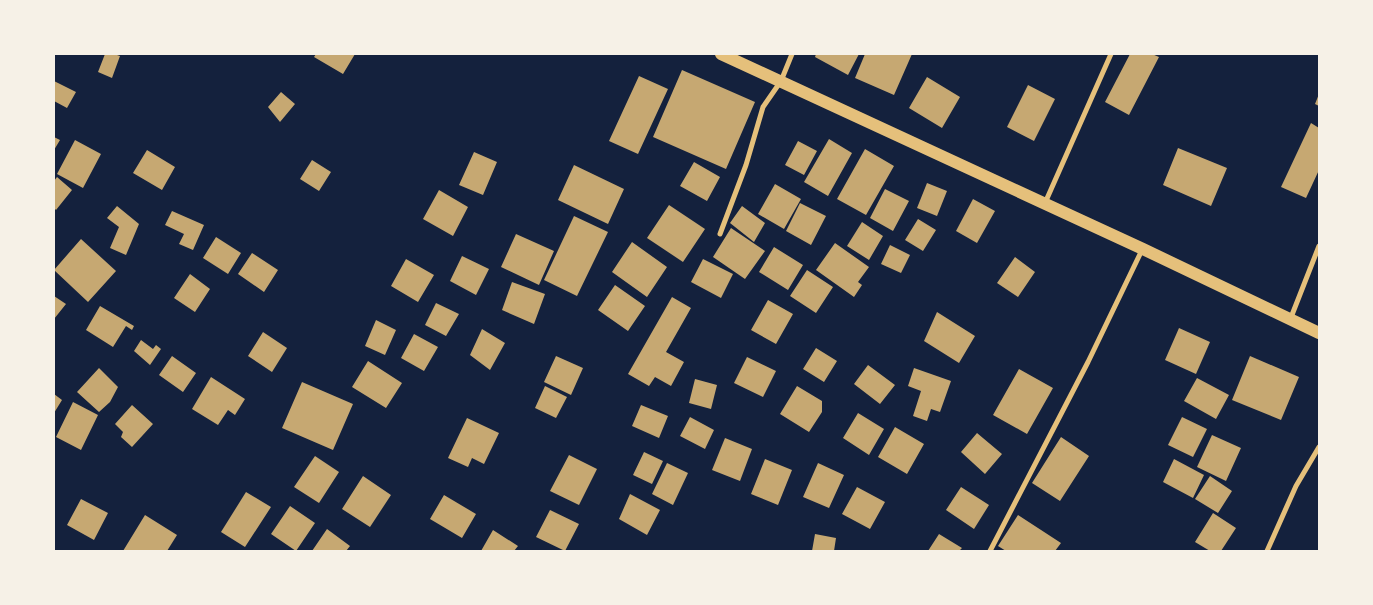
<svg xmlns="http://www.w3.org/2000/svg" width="1373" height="605" viewBox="0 0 1373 605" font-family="'Public Sans',sans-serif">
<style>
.building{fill:#c6a872}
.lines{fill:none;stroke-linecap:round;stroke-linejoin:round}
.minor{stroke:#e5c07b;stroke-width:5}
.primary{stroke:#e5c07b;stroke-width:12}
</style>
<rect width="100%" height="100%" fill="#14213d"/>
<!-- building -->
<path class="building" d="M105,54H114L120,56L112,78L98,72Z
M316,54H355L343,74L314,57Z
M816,54H859L848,75L815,57Z
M865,54H912L894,95L855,78Z
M1130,54H1152L1159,57L1129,115L1105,102Z
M682,70L755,102L726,169L653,137Z
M639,76L668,89L638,154L609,141Z
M927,77L960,97L942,128L909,108Z
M54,81L76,92L67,108L54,101Z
M1028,85L1055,99L1034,141L1007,127Z
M281,92L295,104L280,122L268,107Z
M1319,94V106L1315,104Z
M1311,123L1319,128V170L1306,198L1281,187Z
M54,137L60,140L54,150Z
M829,139L852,153L828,196L804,182Z
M75,140L101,154L83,188L57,174Z
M798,141L817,151L804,175L785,165Z
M1178,148L1227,168L1211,206L1163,185Z
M865,149L894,166L866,215L837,199Z
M147,150L175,167L162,190L133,173Z
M474,152L497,162L483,195L459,185Z
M312,160L331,172L319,191L300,179Z
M694,162L720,177L707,201L680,186Z
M574,165L624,189L608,224L558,200Z
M57,177L72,190L56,210L54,208V181Z
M927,183L947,191L937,216L917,208Z
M775,184L801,199L784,229L758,214Z
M885,189L909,201L893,231L870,218Z
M439,190L468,207L453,236L423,219Z
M973,199L995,211L977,243L956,231Z
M800,203L826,216L811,245L786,231Z
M669,205L705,229L683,262L647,238Z
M117,206L139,224L126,255L110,248L119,227L107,218Z
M742,206L765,223L754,242L730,223Z
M172,211L204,225L193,250L179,244L184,234L165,225Z
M574,216L608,232L577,296L544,280Z
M918,219L936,230L923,251L905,240Z
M862,222L883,236L869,260L847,246Z
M731,228L765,251L745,279L713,257Z
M516,234L554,251L539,285L501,267Z
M216,237L241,253L228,274L203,258Z
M81,239L116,271L88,302L54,270Z
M632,242L667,267L647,297L612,272Z
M835,243L869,267L858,282L862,285L854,297L816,270Z
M890,245L910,255L901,273L881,264Z
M774,247L803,265L788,290L759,272Z
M252,253L278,270L264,292L238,274Z
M462,256L489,269L476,295L450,281Z
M1015,257L1035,272L1018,297L997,283Z
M406,259L434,275L418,302L391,286Z
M703,259L733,274L721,298L691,282Z
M807,270L833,287L816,313L790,296Z
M190,274L210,289L195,312L174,298Z
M512,282L545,294L534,324L502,310Z
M615,285L645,306L628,331L598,310Z
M54,296L66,304L54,319Z
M672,297L691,308L666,352L684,362L671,386L655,377L649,386L628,374Z
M768,300L793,314L776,344L751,330Z
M436,303L459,314L446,336L425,325Z
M100,306L134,326L132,330L126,326L113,347L86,330Z
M937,312L975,336L959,363L924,341Z
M376,320L396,330L385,355L365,346Z
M1179,328L1210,342L1196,374L1165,360Z
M482,329L505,343L490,370L470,355Z
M263,332L287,348L272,372L248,356Z
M414,334L438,347L424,371L401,358Z
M141,340L153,349L156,345L161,349L150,365L134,351Z
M816,348L837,361L824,382L803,369Z
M172,356L196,373L183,392L159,375Z
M556,356L583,368L571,395L544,382Z
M1250,356L1299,377L1281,420L1232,400Z
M747,357L776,371L763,397L734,383Z
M368,361L402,383L386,408L352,387Z
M868,365L895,385L880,404L854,384Z
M99,368L118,387L110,402L99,412L77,392Z
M914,368L951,381L940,412L931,409L927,421L913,416L921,391L908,386Z
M1019,369L1053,388L1027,434L993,415Z
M211,377L245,399L235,415L228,410L218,425L192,409Z
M1197,378L1229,395L1216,419L1184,401Z
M695,379L717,385L711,409L689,403Z
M302,382L353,404L333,450L282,428Z
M545,386L567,397L556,418L535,408Z
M797,386L822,401V412L809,432L780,414Z
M54,394L62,400L54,413Z
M73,402L98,415L81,450L56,437Z
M132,405L153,424L132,447L121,437L123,432L115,424Z
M641,405L668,416L659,438L632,426Z
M858,413L884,429L869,455L843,438Z
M690,417L714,430L705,449L680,436Z
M1182,417L1207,429L1193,457L1168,445Z
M467,418L499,433L484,464L472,458L468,467L448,458Z
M895,427L924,444L907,474L878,457Z
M977,433L1002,454L985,474L961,452Z
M1212,435L1241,448L1226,481L1197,467Z
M1061,437L1089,456L1060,501L1032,483Z
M725,438L752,449L740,481L712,470Z
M644,452L663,461L652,484L633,475Z
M569,455L597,469L579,505L550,491Z
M315,456L339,472L319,503L294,487Z
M765,459L792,470L778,505L751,494Z
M1174,459L1204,475L1193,498L1163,482Z
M667,463L688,473L673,505L652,494Z
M818,463L844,475L829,508L803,497Z
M363,476L391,495L370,527L342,509Z
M1210,476L1232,491L1218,513L1195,499Z
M857,487L885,502L870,529L842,514Z
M961,487L989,505L974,529L946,510Z
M246,492L271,507L245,547L221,532Z
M630,494L660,510L647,535L619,519Z
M444,495L476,514L462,538L430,519Z
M81,499L108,513L94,540L67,525Z
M290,506L315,523L296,551L271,534Z
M550,510L579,524L565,551L536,537Z
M1213,513L1236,528L1221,551H1210L1195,542Z
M145,515L177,535L167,551H123Z
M1018,515L1061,543L1055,551H1006L998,546Z
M327,529L350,546L346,551H312Z
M493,530L518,546L514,551H481Z
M815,534L836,538L834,551H812Z
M939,534L962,548L959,551H928Z"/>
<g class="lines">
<!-- minor -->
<path class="minor" d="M1045,203L1111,54
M720,234L746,165L763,107L781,81L792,54
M1290,320L1319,246
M990,551L1088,362L1142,250
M1267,551L1296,486L1319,447"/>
<!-- primary -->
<path class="primary" d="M721,54L1143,249L1319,333"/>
</g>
<!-- border -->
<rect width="1373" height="605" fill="none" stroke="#f6f1e7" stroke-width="110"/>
</svg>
